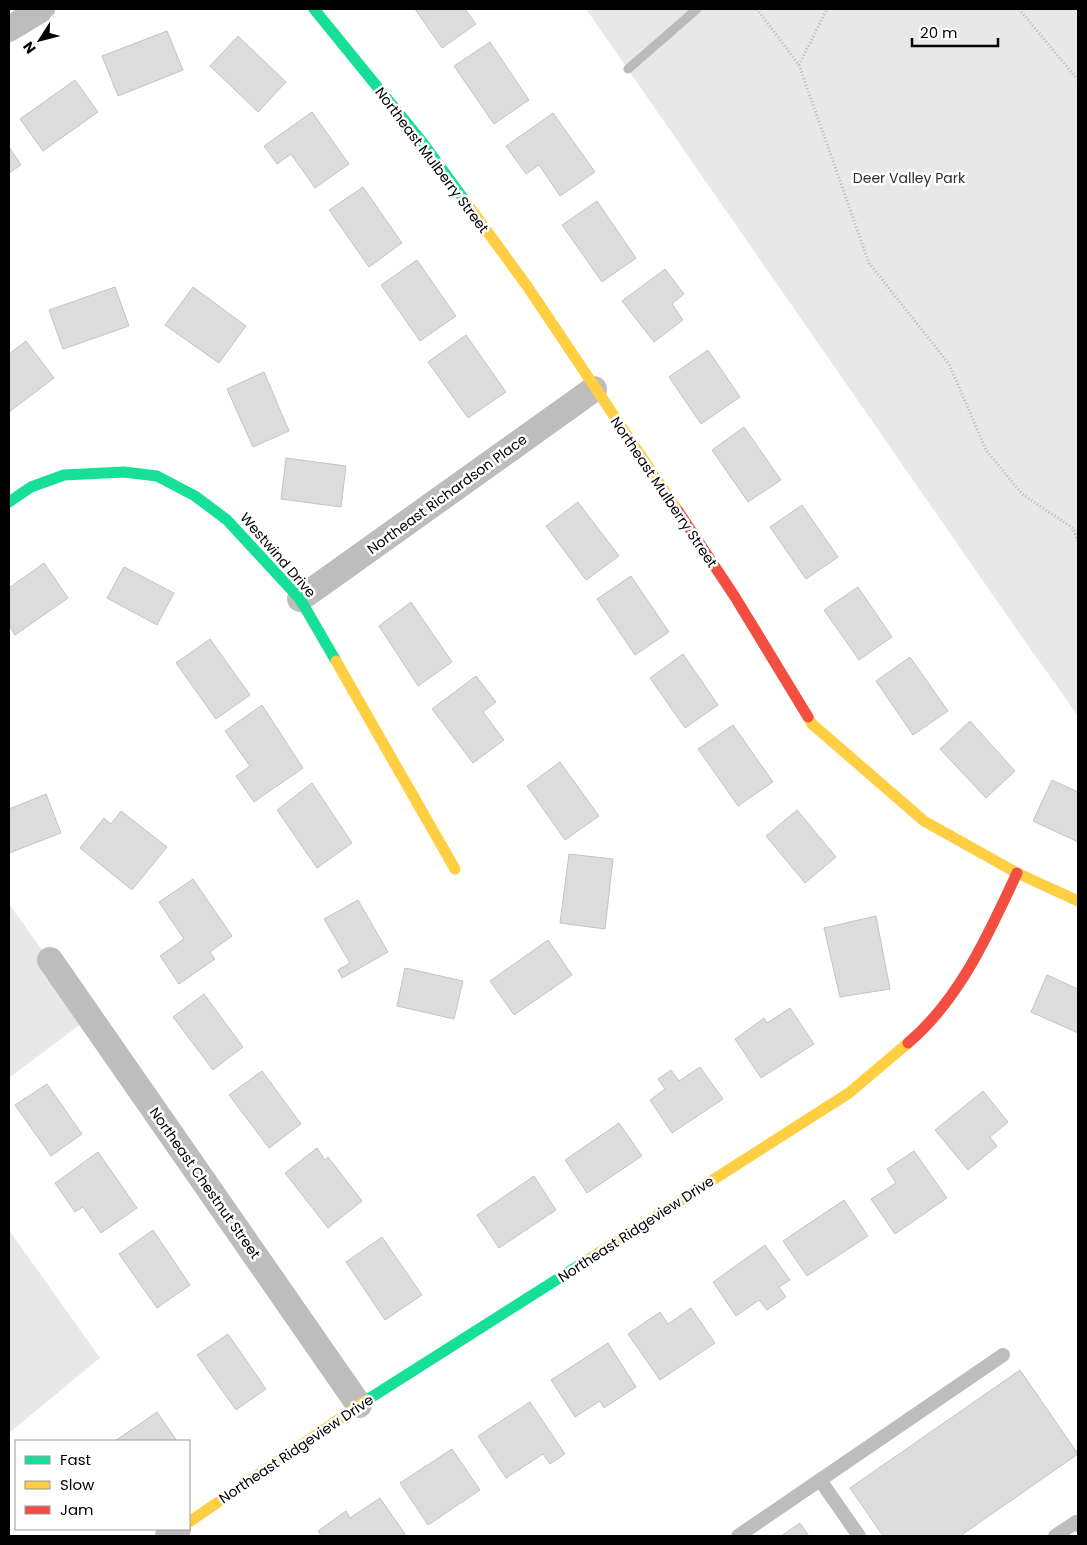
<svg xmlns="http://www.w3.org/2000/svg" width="1087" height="1545" viewBox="0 0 1087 1545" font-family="Poppins,sans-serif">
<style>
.green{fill:#e8e8e8}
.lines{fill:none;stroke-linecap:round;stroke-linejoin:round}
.stream{stroke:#bababa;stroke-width:9}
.building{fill:#dcdcdc;stroke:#c4c4c4}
.path{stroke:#b8b8b8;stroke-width:3;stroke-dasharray:1 2.5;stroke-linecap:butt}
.lane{stroke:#bdbdbd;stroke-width:14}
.street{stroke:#bdbdbd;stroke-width:26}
.fast{stroke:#16e098;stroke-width:11}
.slow{stroke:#ffcf43;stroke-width:11}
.jam{stroke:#f24e42;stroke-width:11}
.labels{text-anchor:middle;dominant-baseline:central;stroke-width:5;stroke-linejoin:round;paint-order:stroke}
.street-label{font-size:14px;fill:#000;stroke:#fff}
.park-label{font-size:14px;fill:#2d2d2d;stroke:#fff}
</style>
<rect width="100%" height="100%" fill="#fff"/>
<!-- green -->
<path class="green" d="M586,9H1078V716L1015,627Z
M9,904L90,1017L9,1078Z
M9,1230L100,1358L9,1433Z"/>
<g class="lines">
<!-- stream -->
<path class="stream" d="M628,69L697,9"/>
</g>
<!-- building -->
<path class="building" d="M415,9H465L476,24L442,48Z
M167,31L183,70L118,96L102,56Z
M238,36L286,82L258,112L210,66Z
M490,42L529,100L494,124L454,66Z
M75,80L98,112L43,151L20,119Z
M312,112L349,164L315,188L291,154L277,164L264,146Z
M553,113L595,172L560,196L539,165L526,174L506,146Z
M9,147L21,165L9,173Z
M363,187L402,243L369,267L329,210Z
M597,201L636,258L602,282L562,225Z
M417,260L456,316L420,341L381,285Z
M665,269L684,294L672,304L683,320L654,342L622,301Z
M115,287L129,326L63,349L49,310Z
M193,287L246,326L219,363L165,325Z
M466,335L506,392L468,418L428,362Z
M26,341L54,378L9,412V354Z
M708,350L740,397L701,424L669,377Z
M264,372L289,431L253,447L227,389Z
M744,427L781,480L748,502L712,450Z
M286,458L346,466L341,507L281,499Z
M578,502L619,556L586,580L546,526Z
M802,505L838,557L806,579L770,527Z
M44,563L68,598L15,635L9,625V588Z
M124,567L174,593L157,625L107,598Z
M631,576L669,632L635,655L597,599Z
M858,587L892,637L859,660L824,610Z
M411,602L452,662L418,686L379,626Z
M210,639L250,695L216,719L176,663Z
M683,654L718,705L685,728L650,678Z
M910,657L948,711L913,735L876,681Z
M476,676L496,702L483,712L504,740L473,763L432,709Z
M262,705L303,768L254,802L236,776L250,766L225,731Z
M970,721L1015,771L986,798L940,749Z
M733,725L773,782L738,806L698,749Z
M560,762L599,816L565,840L527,786Z
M1052,780L1078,792V842L1033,821Z
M312,783L352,843L317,868L277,810Z
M46,794L61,833L9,853V809Z
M797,810L836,857L805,883L766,836Z
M121,811L167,847L132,890L80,848L104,818L111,824Z
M569,854L613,859L605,929L560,923Z
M193,879L232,936L210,952L215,959L179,984L160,956L184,939L159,902Z
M358,900L388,952L342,978L338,970L350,963L324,919Z
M876,916L890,989L840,997L824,928Z
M548,940L572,975L514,1015L490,981Z
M405,968L463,981L454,1019L397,1006Z
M1047,975L1078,989V1033L1031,1012Z
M204,994L243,1047L213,1070L173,1017Z
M790,1008L814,1044L761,1078L735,1039L764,1018L767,1023Z
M700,1067L723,1099L672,1133L650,1100L665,1089L658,1079L671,1070L679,1081Z
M262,1071L301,1124L269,1148L229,1095Z
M47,1084L82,1134L51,1156L15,1105Z
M983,1091L1008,1122L990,1137L997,1146L968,1170L935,1130Z
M619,1123L642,1156L587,1193L565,1160Z
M317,1148L325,1160L328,1157L362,1201L328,1228L285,1173Z
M914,1151L947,1198L895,1234L871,1199L896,1183L887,1169Z
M98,1152L137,1208L101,1233L83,1207L75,1212L55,1183Z
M534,1176L556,1210L499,1248L477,1215Z
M844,1200L868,1236L807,1276L783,1241Z
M153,1230L190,1285L157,1308L119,1254Z
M382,1237L422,1295L385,1320L346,1262Z
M765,1245L790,1280L779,1287L786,1297L767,1310L759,1300L736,1316L713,1282Z
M691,1308L715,1343L660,1380L628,1334L660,1312L668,1324Z
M228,1334L266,1389L236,1410L197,1355Z
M608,1343L636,1387L604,1408L600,1401L575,1417L551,1380Z
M1020,1370L1078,1454L960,1536H883L850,1488Z
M530,1402L565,1454L550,1464L543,1454L506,1478L478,1436Z
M157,1412L177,1441H115Z
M452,1449L480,1490L428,1525L400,1483Z
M380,1498L405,1534L402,1536H321L318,1531L346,1511L350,1518Z
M800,1523L809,1536H781Z"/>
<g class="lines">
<!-- path -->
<path class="path" d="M757,9L799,65L869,263L949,364L986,450L1022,494L1073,528L1078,541
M1019,9L1078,80
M799,65L827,9"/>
<!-- lane -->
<path class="lane" d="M820,1480L859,1536
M738,1536L1003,1355
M1055,1536L1076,1522L1078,1525"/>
<!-- street -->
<path class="street" d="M9,29L42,9
M300,599L594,389
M50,960L359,1405
M168,1536L178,1529"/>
<!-- fast -->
<path class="fast" d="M314,9L423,143L465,201
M9,502L31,487L64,475L124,472L157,476L195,496L227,520L300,599L336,661
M367,1400L586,1261"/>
<!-- slow -->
<path class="slow" d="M465,201L527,286L678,511
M336,661L455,869
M808,717L812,724L924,821L1017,873L1078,901
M586,1261L849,1093L908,1043
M189,1522L367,1400"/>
<!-- jam -->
<path class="jam" d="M678,511L735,597L808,717
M908,1043C960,999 989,933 1017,873"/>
</g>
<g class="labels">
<!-- street labels -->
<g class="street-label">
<text transform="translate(432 160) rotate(53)">Northeast Mulberry Street</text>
<text transform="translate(664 492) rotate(56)">Northeast Mulberry Street</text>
<text transform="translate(447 494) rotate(-36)">Northeast Richardson Place</text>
<text transform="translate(278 555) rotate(49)">Westwind Drive</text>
<text transform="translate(205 1183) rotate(55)">Northeast Chestnut Street</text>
<text transform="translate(636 1229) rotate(-33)">Northeast Ridgeview Drive</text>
<text transform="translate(296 1449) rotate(-34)">Northeast Ridgeview Drive</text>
</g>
<!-- park labels -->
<g class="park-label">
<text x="909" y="178">Deer Valley Park</text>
</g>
</g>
<!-- border -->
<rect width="1087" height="1545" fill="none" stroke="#000000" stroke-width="20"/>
<!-- legend -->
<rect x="15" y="1440" width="175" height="90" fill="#ffffff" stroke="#999999"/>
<rect x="25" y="1456" width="25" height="8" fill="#16e098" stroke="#999999"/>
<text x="60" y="1465" font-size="15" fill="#000000">Fast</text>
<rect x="25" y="1481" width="25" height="8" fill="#ffcf43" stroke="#999999"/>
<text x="60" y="1490" font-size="15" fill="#000000">Slow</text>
<rect x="25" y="1506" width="25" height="8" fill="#f24e42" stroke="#999999"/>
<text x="60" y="1515" font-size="15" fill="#000000">Jam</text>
<!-- north arrow -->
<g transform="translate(40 40) rotate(234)" stroke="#ffffff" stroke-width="4" paint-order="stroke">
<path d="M0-4L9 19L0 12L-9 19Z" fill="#000000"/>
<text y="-8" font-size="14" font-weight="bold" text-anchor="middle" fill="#000000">N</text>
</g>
<!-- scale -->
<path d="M912 38v8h86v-8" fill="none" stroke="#000000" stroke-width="2.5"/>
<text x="920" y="38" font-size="15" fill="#000000" stroke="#ffffff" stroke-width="4" paint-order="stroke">20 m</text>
</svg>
